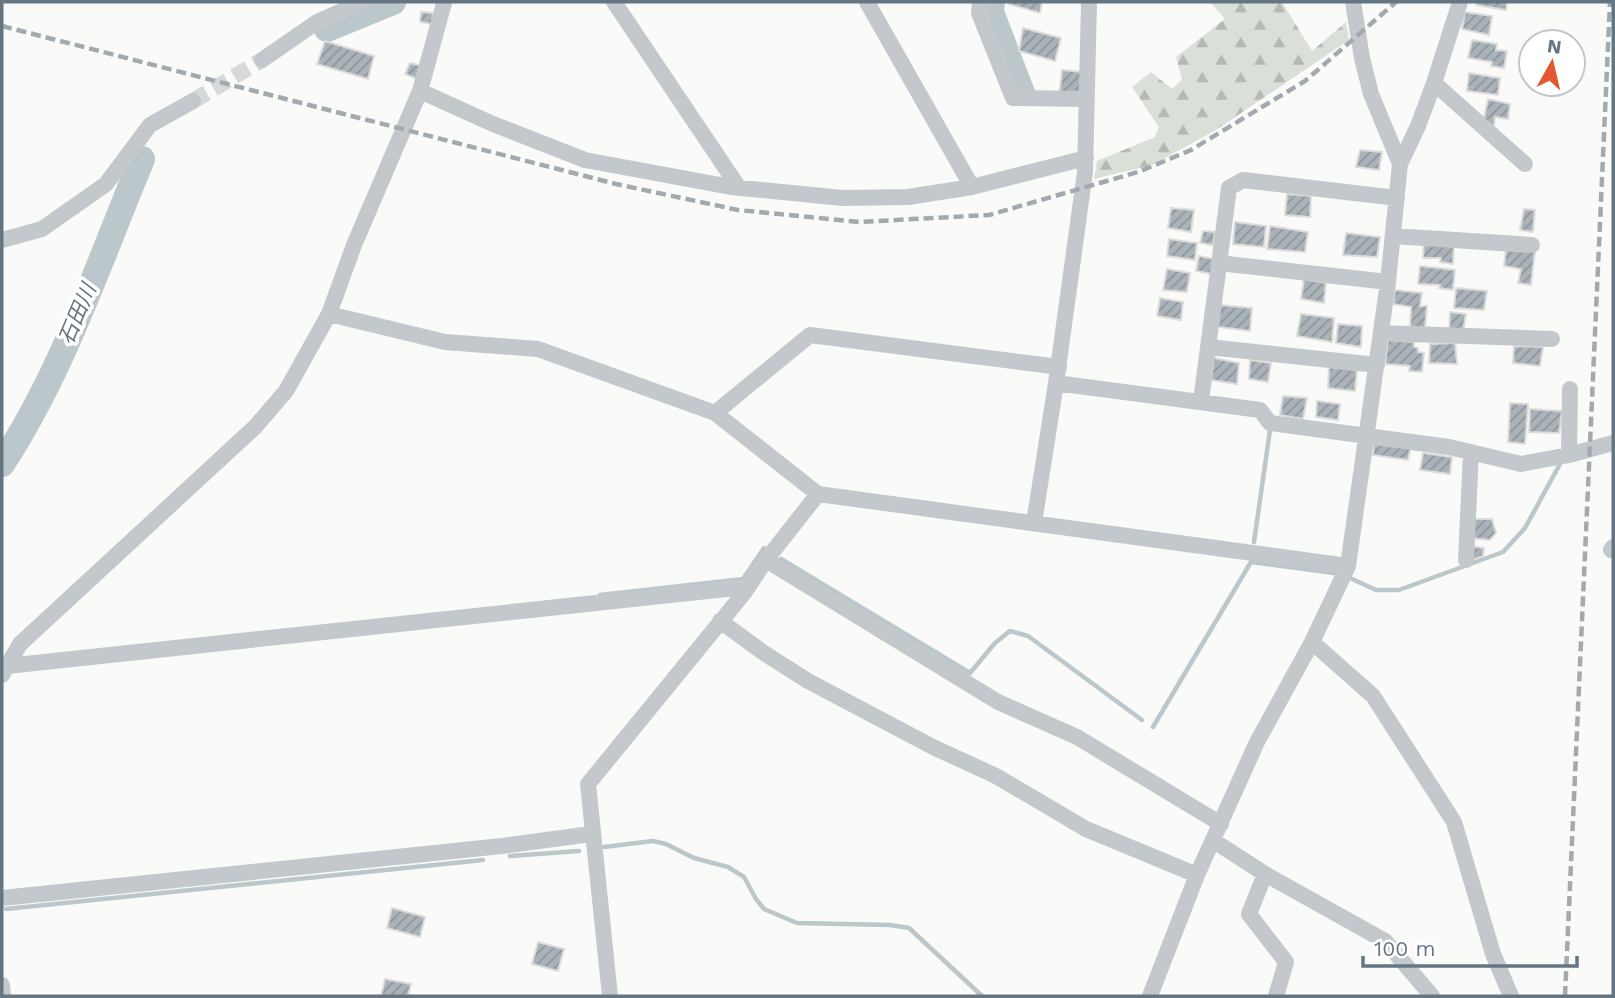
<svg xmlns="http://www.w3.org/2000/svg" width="1615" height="998" viewBox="0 0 1615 998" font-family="'Work Sans','Noto Sans JP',sans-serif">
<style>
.forest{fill:url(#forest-firs)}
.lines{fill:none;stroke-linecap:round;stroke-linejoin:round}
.stream{stroke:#bbc7cb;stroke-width:4.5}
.river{stroke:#bbc7cb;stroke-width:26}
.building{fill:url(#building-hatch);stroke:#dcdcda;stroke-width:2}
.minor-tunnel{stroke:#d5d9db;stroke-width:16;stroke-dasharray:16 8;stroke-linecap:butt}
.minor{stroke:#c3c8cc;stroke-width:16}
.rail{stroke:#a2aab0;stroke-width:4.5;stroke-dasharray:10 5;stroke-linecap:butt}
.labels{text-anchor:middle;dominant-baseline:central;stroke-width:7;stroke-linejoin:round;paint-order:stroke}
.water-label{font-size:21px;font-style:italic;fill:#60757c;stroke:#fff}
</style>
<defs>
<pattern id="forest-firs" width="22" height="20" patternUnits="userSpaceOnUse" patternTransform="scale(1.75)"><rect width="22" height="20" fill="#dadfd7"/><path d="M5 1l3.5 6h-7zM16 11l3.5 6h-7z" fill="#b4b9b4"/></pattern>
<pattern id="building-hatch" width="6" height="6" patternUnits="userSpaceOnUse" patternTransform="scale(1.75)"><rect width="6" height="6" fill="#aab3b9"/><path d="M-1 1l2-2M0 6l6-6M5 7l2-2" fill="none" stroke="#8e969c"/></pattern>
</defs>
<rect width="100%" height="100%" fill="#fafaf8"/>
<!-- forest -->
<path class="forest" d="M1210,2H1282L1312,51L1346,22L1349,40L1216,130L1152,165L1094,179L1097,161L1155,137L1159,127L1132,87L1151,72L1172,89L1182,79L1176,57L1225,19Z"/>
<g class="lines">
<!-- stream -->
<path class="stream" d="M1254,542L1270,430
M781,559L970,673L995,643L1010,631L1028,636L1142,720
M1352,579L1376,590H1399L1503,552L1525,528L1560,464
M600,595L743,579L764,548
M1153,727L1251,562L1334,573
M604,847L653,841L666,844L694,858L728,867L744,877L756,899L764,909L797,923L890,925L909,928L982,996
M510,856L579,851
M6,909L483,860"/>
<!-- river -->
<path class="river" d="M992,2L991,12L1022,93
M327,29L393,2
M2,464C63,371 99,262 142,159"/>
</g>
<!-- building -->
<path class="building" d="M1010,2H1042L1040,13L1009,4Z
M1477,2H1507L1506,10L1476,5Z
M421,12L433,13L432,24L420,22Z
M1465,12L1492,16L1489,35L1462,29Z
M1023,28L1061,38L1055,61L1019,51Z
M1472,40L1497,44L1496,50L1507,51L1504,68L1491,66L1492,62L1468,58Z
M325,41L374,56L368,79L317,64Z
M410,63L422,66L417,79L405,74Z
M1062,70L1082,72L1080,98L1059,96Z
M1469,73L1500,78L1498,95L1467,91Z
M1488,99L1510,104L1508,119L1495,117L1494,126L1483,123Z
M1360,150L1382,152L1379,170L1356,167Z
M1287,194L1311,196L1310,217L1285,215Z
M1171,208L1194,210L1191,232L1168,228Z
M1524,209L1535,210L1533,232L1520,230Z
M1235,222L1266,226L1264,247L1233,244Z
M1270,226L1308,232L1305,252L1267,249Z
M1203,231L1215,232L1213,245L1200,243Z
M1346,233L1380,237L1377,257L1343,255Z
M1169,239L1197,243L1195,260L1167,256Z
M1424,242L1454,245L1453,264L1440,262L1441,258H1423Z
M1506,248L1535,251L1531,285L1518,283L1521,269L1504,266Z
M1199,256L1214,259L1212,274L1196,271Z
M1420,266L1455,270L1453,290L1439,288L1440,285L1418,284Z
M1167,269L1190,273L1187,292L1163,290Z
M1304,279L1326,283L1324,303L1301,299Z
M1456,288L1487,291L1484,310L1454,308Z
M1395,290L1422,293L1420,306H1427L1425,328L1410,327L1411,307L1393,304Z
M1160,298L1183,302L1181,320L1157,316Z
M1220,305L1252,308L1250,331L1218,327Z
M1450,312L1466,314L1463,332L1449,331Z
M1301,314L1334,318L1332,342L1297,336Z
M1338,324L1362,326L1361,347L1336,343Z
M1388,340L1414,342V347L1418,348V352L1424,353L1422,372L1409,371L1410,366L1385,364Z
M1455,343L1457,364L1429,363L1430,344Z
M1514,346L1543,347L1540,366L1513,363Z
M1214,358L1239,363L1237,384L1211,380Z
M1250,360L1271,363L1268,382L1249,379Z
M1329,367L1357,370L1355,391L1328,388Z
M1283,396L1307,398L1303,419L1280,415Z
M1317,401L1340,404L1338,420L1316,417Z
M1510,403L1528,404L1525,444L1508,442Z
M1530,409L1562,411L1559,433L1529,432Z
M1374,441L1411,446L1408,460L1373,455Z
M1423,453L1452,457L1450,474L1420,470Z
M1472,519H1492L1496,533L1490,540L1471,538Z
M1469,546L1484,548L1483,556L1469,561Z
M392,908L425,917L420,937L387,928Z
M538,942L564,949L558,971L532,964Z
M385,979L411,984L408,996H381Z"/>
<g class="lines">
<!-- minor-tunnel -->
<path class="minor-tunnel" d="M193,101L262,60"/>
<!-- minor -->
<path class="minor" d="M614,2L739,188
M867,2L972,187L1086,158
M980,2L979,13L1013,98L1087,99
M1353,2L1362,58L1371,94L1400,164
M262,60L317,22L362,2
M1434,83L1525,164
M420,91L493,124L585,160L731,187L843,198L908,197L972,187
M1393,236L1532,245
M2,240L42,229L106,184L150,125L193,101
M1219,263L1388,282
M329,314L445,342L538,349L715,413L818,494L1348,566
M1381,333L1552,339
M1208,347L1377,365
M1056,383L1260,410L1270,423L1449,447L1521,464L1569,455L1613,443
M1201,401L1229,188L1243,180L1397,198
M715,413L810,335L1059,367
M1569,455L1570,389
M1034,523L1056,383L1085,172L1089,2
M1611,550L1613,547
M766,560L998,702L1077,737L1221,824
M1466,560L1471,452
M720,621L764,653L808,681L933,747L996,776L1086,829L1197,875
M1312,642L1373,696L1454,822L1493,954L1511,996
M7,666L736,588L744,593
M2,675L20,644L255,427L286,391L329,314L354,245L420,91L444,3
M1214,841L1265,874L1385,941L1432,996
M1265,874L1249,914L1286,962L1276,996
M2,898L502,846L591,834
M2,985L3,996
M610,996L588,784L744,593L766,560L818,494
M1150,996L1197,875L1257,742L1312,642L1348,566L1388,282L1400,164L1418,126L1434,83L1460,2"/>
<!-- rail -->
<path class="rail" d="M2,26L616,184L738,210L859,222L989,215L1138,172L1191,150L1305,81L1396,2
M1565,996L1610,2"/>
</g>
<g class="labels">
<!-- water labels -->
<g class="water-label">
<text transform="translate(77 314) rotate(-67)">石田川</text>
</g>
</g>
<!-- border -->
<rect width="1615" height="998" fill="none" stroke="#657683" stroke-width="7"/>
<!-- north arrow -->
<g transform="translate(1552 63) rotate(8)"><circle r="33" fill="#ffffff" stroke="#c1c8cd" stroke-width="2"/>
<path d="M0-5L12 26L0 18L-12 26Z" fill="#e4572e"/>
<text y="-10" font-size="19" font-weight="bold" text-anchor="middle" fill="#657683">N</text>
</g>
<!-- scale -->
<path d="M1363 956v10h214v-10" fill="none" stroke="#657683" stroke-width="3.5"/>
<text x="1374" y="956" font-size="21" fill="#657683" stroke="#ffffff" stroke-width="5" paint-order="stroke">100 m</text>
</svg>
